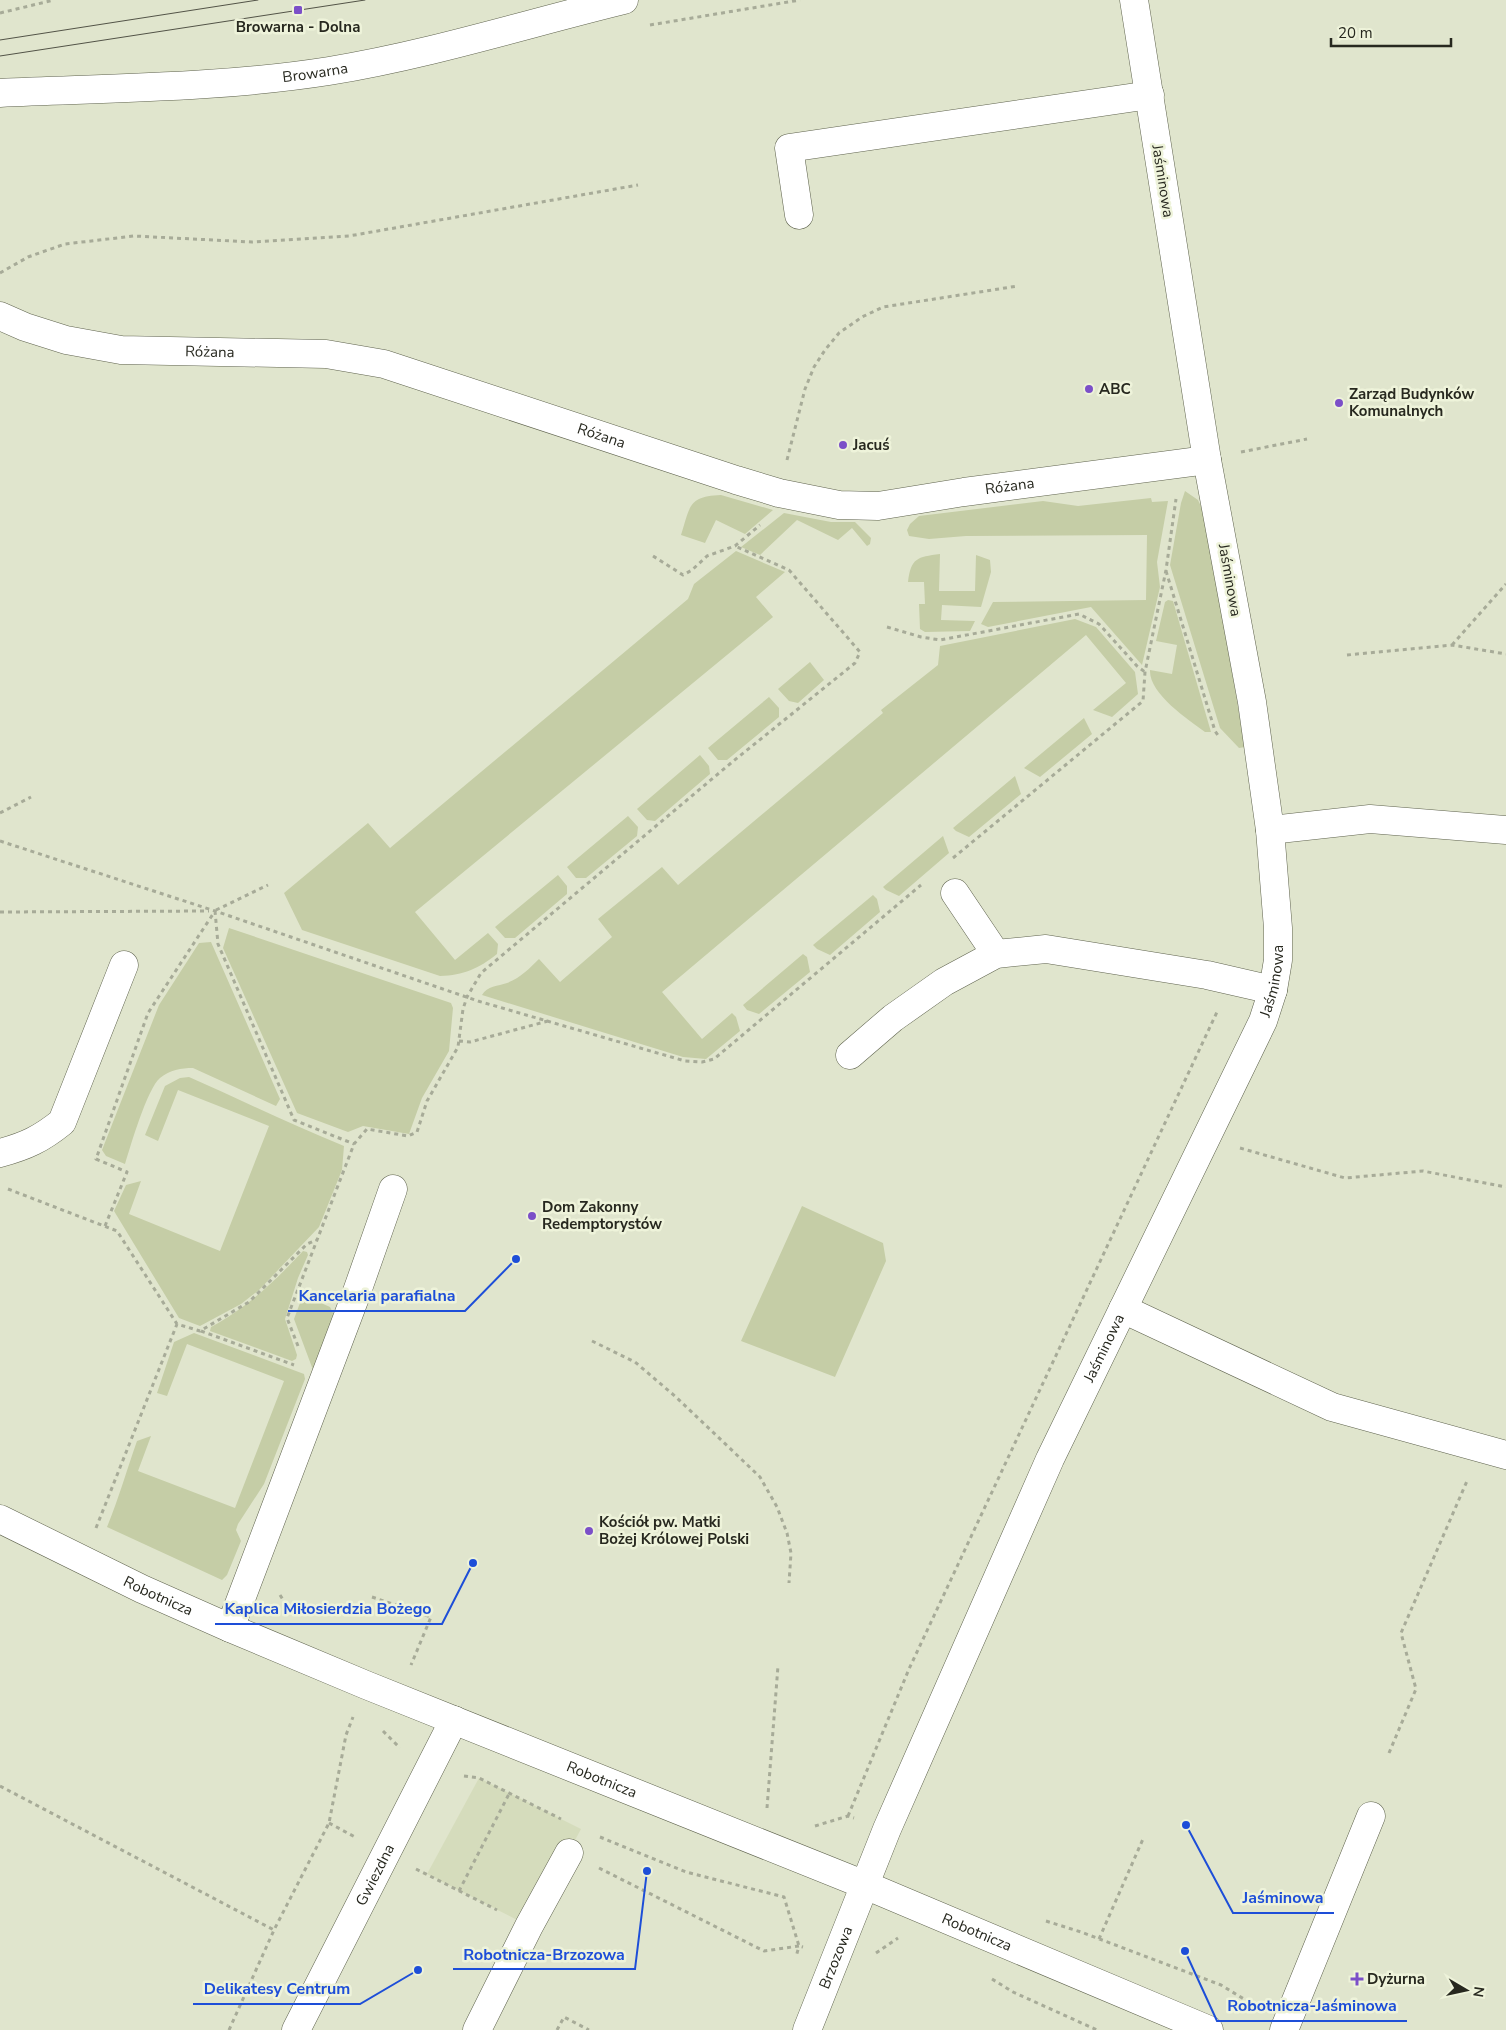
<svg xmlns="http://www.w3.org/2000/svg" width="1506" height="2030" viewBox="0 0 1506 2030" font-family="'Nunito Sans',sans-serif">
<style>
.built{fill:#d5dcbc}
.green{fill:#c5cda6}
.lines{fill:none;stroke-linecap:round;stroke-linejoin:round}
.minor-casing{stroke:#5f634e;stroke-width:29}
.major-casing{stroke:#5f634e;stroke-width:29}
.path{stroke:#a7ab98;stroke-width:3;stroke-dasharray:4 4;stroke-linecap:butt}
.minor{stroke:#fff;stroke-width:28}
.major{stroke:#fff;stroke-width:28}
.tram{stroke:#525347;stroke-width:1}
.poi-dot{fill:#7b4fc8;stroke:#eef3da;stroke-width:2}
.labels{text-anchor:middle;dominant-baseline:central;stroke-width:5;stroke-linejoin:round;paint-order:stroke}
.poi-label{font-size:15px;font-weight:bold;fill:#27281f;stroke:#eef3da;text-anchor:start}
.street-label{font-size:15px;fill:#27281f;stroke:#eef3da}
.leader{fill:none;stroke:#1d4ed8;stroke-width:2}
.callout-dot{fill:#1d4ed8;stroke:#eef3da;stroke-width:2}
.callout-label{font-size:16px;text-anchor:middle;font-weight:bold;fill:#1d4ed8;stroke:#eef3da;stroke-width:5;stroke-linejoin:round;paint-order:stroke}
</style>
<rect width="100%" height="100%" fill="#e0e5cd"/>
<!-- built -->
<path class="built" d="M479,1778L581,1829L529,1926L427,1874Z"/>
<!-- green -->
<path class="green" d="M1185,491L1198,500L1204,513L1245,747L1239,748L1220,728L1170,565L1181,503Z
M721,495L773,510L745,534L716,520L705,543L681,535C690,507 688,496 721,495Z
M1151,498L1152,502L1168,501L1157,562L1160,587L1142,665L1091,607L988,627L981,624L993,602L1146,600L1147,535L966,536L929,539L909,536L907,530L910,524L919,516L1043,501L1078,506Z
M784,513L831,522H855L871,538L870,544L867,546L852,528L838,540L797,520L760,555L741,547Z
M736,551L785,572L756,597L773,617L415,912L455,960L488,933L498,944L497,954C478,969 464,975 440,976L302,930L284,893L368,823L390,848L688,599L694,584Z
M940,554L939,591H975L976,555L990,560L991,572L981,607L942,605L941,620L975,621L970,631L925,632L920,629L919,604H925L924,582H908C911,558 917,557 940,554Z
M1168,600L1173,601L1211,732H1205C1188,719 1149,694 1150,670L1172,674L1177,645L1156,641L1165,602Z
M1075,619L1096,627L1135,672L1138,694L1112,717L1093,710L1126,683L1086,635L662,992L702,1039L732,1013L736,1017L740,1031L706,1059L683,1057L482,995C487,986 498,986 507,983C520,978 529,969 539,959L560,982L612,937L598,919L662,867L678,885L883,713L881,710L938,665L940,646Z
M810,662L824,680L798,703L789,701L778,689Z
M769,697L779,708V717L727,760H718L708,748Z
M1084,718L1092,734L1040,777L1024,768Z
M700,755L709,766L710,774L655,821L647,820L637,809Z
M1015,776L1021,794L969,837L956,831L953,828Z
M628,816L638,827L637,836L586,878H576L567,867Z
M943,836L949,853L899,896L886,890L883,887Z
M558,875L567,886V894L515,938H505L495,927Z
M873,895L877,899L880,912L830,955L817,949L813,945Z
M229,928L451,1003L453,1008L449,1051L422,1098L409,1134L363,1126L348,1132L297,1113L223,948Z
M211,942L280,1099L276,1106L193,1068C181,1068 170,1070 160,1078C147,1089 131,1145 125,1164L106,1156L102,1150L159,1005L199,943Z
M803,954L807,957L810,972L759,1014L747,1010L743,1005Z
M189,1077C241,1100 292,1125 344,1146L342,1170L319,1227L259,1290L241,1304L200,1326L179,1318L114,1211L126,1185L141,1181L129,1214L220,1251L269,1126L178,1090L158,1141L145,1135L165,1086L180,1078Z
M802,1206L883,1243L886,1261L835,1377L741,1341Z
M303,1251L307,1252L308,1255L298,1278L285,1319L297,1355L296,1359L292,1361L210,1331L211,1327C250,1305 273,1283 303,1251Z
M303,1295L330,1307L336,1319L316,1378L294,1319Z
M194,1333L304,1374L305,1379L264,1484L238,1524L236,1530L241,1541L227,1575L222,1580L107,1527C119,1498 127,1469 137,1441L151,1436L138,1471L235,1508L284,1381L187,1344L167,1396L157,1393L174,1342Z"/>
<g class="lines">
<defs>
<g id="minor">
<path d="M799,215L789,148L1150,95"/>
<path id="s1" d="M0,316L25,327L66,340L121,350L326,354L384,364L736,480L779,493L839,505L878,506L964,492L1207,460"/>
<path d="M1270,830L1370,819L1506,830"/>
<path d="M955,893L996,954"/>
<path d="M850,1055L893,1018L944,982L996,954L1046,949L1207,975L1273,990"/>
<path d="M0,1153C26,1146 41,1139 62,1122L124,965"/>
<path d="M1123,1309L1332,1407L1506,1455"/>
<path id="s2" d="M0,1519L142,1589L230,1628L366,1685L865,1885L1209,2030"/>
<path d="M230,1628L354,1300L393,1189"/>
<path id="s3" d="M296,2030L454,1720"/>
<path d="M477,2030L529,1926L569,1853"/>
<path id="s4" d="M807,2030L887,1829L1050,1459L1263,1021L1273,990L1278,960V928L1270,830L1252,702L1207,460L1134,0"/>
<path d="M1284,2030L1371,1816"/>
</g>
<g id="major">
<path id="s5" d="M0,93C109,88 221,88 329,71C428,55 526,24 624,0"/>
</g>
</defs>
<!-- minor casing -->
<use href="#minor" class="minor-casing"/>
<!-- major casing -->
<use href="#major" class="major-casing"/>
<!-- path -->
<path class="path" d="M0,13L54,0
M650,25L800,0
M0,273L28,257L65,244L134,236L252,242L349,236L638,185
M1241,452L1307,439
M787,460L805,389L814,367L825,350L839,333L862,317L883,307L1018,286
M653,556L683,575L692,570L707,556L735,546L760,525
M1166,571L1215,731L1220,738
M887,627L921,637L940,640L1079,614L1099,624L1137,666L1145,672
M1452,645L1506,584
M1347,655L1452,645L1506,654
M0,813L31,797
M0,841L215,911L478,1001L685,1061L702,1062L714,1059L921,885
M953,858L1143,701L1145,672L1166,570L1176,499
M216,910L268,885
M215,911L218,944L294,1120L354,1144
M0,912L209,911
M459,1041L470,1042L548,1021
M1240,1148L1345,1178L1423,1171L1506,1187
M8,1189L117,1231L177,1324L200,1331L249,1302L307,1244L316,1240
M105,1226L127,1172L96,1159L148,1013L215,911
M201,1331L294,1365
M592,1341L635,1362L676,1397L760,1477L777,1507L787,1533L791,1553L789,1583
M298,1346L287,1318L354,1144L367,1129L408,1136L417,1132L427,1101L458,1047L463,1009L467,997L481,973L731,763L855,663L860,652L789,570L735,546
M96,1528L177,1324
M280,1595L293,1615
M372,1597L431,1617L411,1665
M383,1731L400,1748
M1389,1753L1416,1689L1401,1633L1467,1481
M464,1776L479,1778L561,1819
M0,1786L274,1930
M767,1808L778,1666
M848,1816L909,1669L1217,1012
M329,1823L355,1837
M815,1826L848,1816L854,1818
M600,1837L686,1872L784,1897L799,1946L803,1947
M599,1868L764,1951L799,1946L796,1957
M416,1869L497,1910
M459,1891L509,1794
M1046,1921L1081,1932L1221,1985L1257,2007
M1099,1939L1143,1839
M876,1953L898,1938
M992,1979L1013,1992L1097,2030
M229,2030L274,1930L329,1823L346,1735L353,1717
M557,2030L564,2017L589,2030"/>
<!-- minor -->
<use href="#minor" class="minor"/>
<!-- major -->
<use href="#major" class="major"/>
<!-- tram -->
<path class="tram" d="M0,40L258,0
M0,56L365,0"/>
</g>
<!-- markers -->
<g class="poi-dot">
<rect x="293" y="5" width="10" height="10" rx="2.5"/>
<circle cx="1089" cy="389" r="5"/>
<circle cx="1339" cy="403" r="5"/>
<circle cx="843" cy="445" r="5"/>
<circle cx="532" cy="1216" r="5"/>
<circle cx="589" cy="1531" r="5"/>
<path d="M1354.5 1971.5h5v5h5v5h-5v5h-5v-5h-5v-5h5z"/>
</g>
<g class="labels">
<!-- poi labels -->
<g class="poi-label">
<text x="298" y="27" text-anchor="middle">Browarna - Dolna</text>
<text x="1099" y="389">ABC</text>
<text x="1349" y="394">Zarząd Budynków<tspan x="1349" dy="17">Komunalnych</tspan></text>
<text x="853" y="445">Jacuś</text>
<text x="542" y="1207">Dom Zakonny<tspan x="542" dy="17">Redemptorystów</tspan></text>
<text x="599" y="1522">Kościół pw. Matki<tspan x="599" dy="17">Bożej Królowej Polski</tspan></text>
<text x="1367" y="1979">Dyżurna</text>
</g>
<!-- street labels -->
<g class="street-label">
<text stroke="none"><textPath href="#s5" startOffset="316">Browarna</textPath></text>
<text transform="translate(1163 181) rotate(81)">Jaśminowa</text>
<text stroke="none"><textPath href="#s1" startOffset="215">Różana</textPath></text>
<text stroke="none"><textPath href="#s1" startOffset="619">Różana</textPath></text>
<text stroke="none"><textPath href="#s1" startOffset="1039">Różana</textPath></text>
<text transform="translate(1230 580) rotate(80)">Jaśminowa</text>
<text stroke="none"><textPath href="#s4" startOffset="1149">Jaśminowa</textPath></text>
<text stroke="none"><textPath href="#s4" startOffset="744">Jaśminowa</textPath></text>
<text stroke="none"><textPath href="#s2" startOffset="176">Robotnicza</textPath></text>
<text stroke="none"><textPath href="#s2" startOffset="656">Robotnicza</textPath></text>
<text stroke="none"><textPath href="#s3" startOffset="174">Gwiezdna</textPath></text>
<text stroke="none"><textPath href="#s2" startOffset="1061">Robotnicza</textPath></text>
<text stroke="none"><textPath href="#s4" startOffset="78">Brzozowa</textPath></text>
</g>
</g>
<!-- callouts -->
<path class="leader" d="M516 1259L465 1311H288M473 1563L442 1624H215M1186 1825L1233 1913H1334M647 1871L635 1969H453M418 1970L360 2004H193M1185 1951L1217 2021H1407"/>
<g class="callout-dot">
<circle cx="516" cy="1259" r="5"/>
<circle cx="473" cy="1563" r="5"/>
<circle cx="1186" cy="1825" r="5"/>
<circle cx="647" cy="1871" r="5"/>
<circle cx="418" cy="1970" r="5"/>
<circle cx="1185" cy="1951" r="5"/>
</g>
<g class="callout-label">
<text x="377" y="1301">Kancelaria parafialna</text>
<text x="328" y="1614">Kaplica Miłosierdzia Bożego</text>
<text x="1283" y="1903">Jaśminowa</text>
<text x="544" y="1960">Robotnicza-Brzozowa</text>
<text x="277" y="1994">Delikatesy Centrum</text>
<text x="1312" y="2011">Robotnicza-Jaśminowa</text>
</g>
<!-- north arrow -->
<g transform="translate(1466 1990) rotate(99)" stroke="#eef3da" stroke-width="4" paint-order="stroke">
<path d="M0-4L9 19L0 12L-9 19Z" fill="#27281f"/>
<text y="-8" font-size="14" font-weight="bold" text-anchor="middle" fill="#27281f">N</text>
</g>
<!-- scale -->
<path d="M1331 38v8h120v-8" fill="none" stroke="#27281f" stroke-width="2.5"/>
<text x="1338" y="38" font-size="15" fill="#27281f" stroke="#eef3da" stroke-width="4" paint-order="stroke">20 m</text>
</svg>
